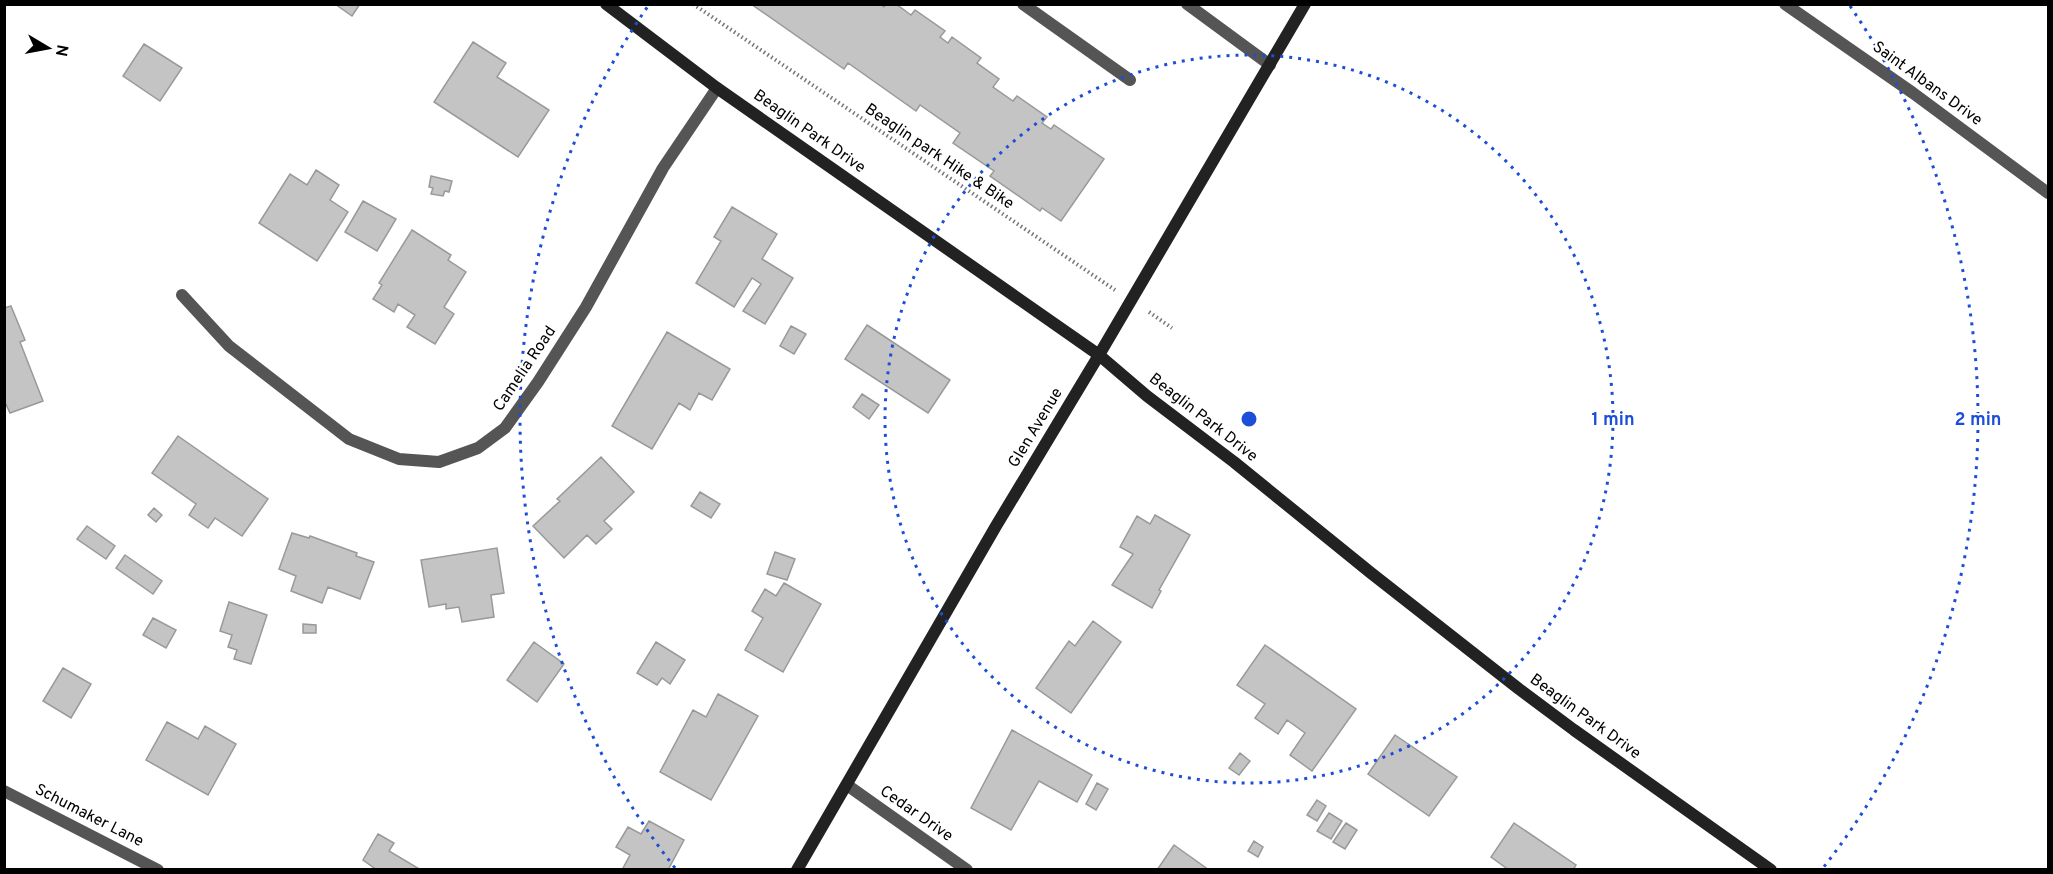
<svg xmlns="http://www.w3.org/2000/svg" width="2053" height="874" viewBox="0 0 2053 874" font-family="Overpass,sans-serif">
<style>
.building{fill:#c4c4c4;stroke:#999;stroke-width:1.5}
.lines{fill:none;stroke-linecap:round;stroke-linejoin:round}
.path{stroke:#777;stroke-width:4;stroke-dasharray:1.5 3;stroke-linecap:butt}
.lane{stroke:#555;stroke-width:12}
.street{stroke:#555;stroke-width:12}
.secondary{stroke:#222;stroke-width:12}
.ring{fill:none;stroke:#1d4ed8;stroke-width:3;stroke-dasharray:3 6}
.labels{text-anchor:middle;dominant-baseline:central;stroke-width:4.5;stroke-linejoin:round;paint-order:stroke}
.street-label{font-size:16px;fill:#000;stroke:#fff}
.centre{fill:#1d4ed8;stroke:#fff;stroke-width:3}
.ring-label{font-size:18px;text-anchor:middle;font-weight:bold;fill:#1d4ed8;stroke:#fff;stroke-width:4.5;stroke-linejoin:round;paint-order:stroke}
</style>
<rect width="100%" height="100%" fill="#fff"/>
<!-- building -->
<path class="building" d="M335,4H360L352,16Z
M751,4H880L884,7L886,4H896L911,15L915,10L945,31L940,37L948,43L952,37L981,58L977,63L999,79L993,87L1013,101L1017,96L1047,117L1042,123L1051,129L1054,125L1104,159L1061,221L1042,208L1040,211L990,176L994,171L953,143L960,133L920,105L916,111L848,63L844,69Z
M473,42L506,63L497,77L549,110L518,157L434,102Z
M144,44L182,68L160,101L123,76Z
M316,170L339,185L330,200L348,212L317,261L259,223L290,174L307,185Z
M431,176L452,181L449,192L445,191L443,196L431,194L433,188L429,187Z
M363,201L396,219L377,251L345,232Z
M732,207L777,234L762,259L793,278L765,324L743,311L761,284L752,278L734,307L696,283L721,241L714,237Z
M412,230L451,255L448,260L466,272L444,307L454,314L435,344L407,327L415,315L398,304L394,312L373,299L382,285L379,283Z
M11,306L25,340L20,342L43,401L10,413L4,400V308Z
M867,325L950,380L928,413L845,359Z
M791,326L806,334L794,354L780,346Z
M667,332L730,369L712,400L699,393L690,410L679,403L652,449L612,426Z
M862,394L879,405L869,419L853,407Z
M178,436L268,499L242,536L215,518L208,528L189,515L196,504L152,473Z
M601,457L634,492L604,521L612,529L596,544L587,535L564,558L533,526L560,501L557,499Z
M700,492L720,504L711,518L691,506Z
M154,508L162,515L156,522L148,515Z
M1155,515L1190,535L1159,590L1161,591L1152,608L1112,585L1133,554L1120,547L1137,516L1150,524Z
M87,526L115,546L106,559L77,539Z
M292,533L309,538L310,536L357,553L356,556L374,562L360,599L328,587L322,603L291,591L296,576L279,569Z
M497,548L504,593L491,595L494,617L462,622L459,607L446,609V604L429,607L421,560Z
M775,552L795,559L787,580L767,574Z
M125,555L162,581L153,594L116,568Z
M784,583L821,604L783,672L745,650L763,618L752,611L765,589L776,596Z
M229,602L267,615L251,664L234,659L237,650L228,647L232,635L220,631Z
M153,618L176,630L166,648L143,635Z
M1093,621L1121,642L1071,713L1036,688L1069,641L1075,646Z
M303,624L316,625V633H303Z
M534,642L564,664L537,702L507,680Z
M656,642L685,660L670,684L662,678L657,685L637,673Z
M1265,645L1356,709L1312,771L1290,755L1305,733L1287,720L1278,734L1255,718L1265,704L1237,685Z
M63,668L91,684L71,718L43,701Z
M718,694L758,716L711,800L660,772L693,710L706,717Z
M167,722L198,739L205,726L236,744L208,795L146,760Z
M1012,730L1092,775L1077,802L1039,781L1011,830L971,808Z
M1395,735L1457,777L1429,816L1368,774Z
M1240,753L1250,761L1239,775L1229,768Z
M1097,783L1108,789L1096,810L1086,804Z
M1317,800L1326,806L1317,821L1307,815Z
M1329,813L1342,821L1331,839L1317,831Z
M649,821L684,840L668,870H622L630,855L616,847L628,827L641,834Z
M1346,823L1357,830L1345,849L1333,842Z
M1514,823L1576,865L1573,870H1509L1491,857Z
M378,834L394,843L389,851L421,870H377L363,860Z
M1254,841L1263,847L1258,857L1248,851Z
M1174,845L1209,870H1157Z"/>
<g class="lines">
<!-- path -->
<path class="path" d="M693,4L1115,290
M1149,312L1172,328"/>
<!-- lane -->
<path class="lane" d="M1023,4L1130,80"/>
<!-- street -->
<path class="street" d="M1187,4L1270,65
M1785,4L1913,93L2048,193
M182,295L229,346L349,439L399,459L439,462L478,448L505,428L538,382L586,307L663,168L717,88
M847,785L967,870
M4,791L158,870"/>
<!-- secondary -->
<path class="secondary" d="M606,4L717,88L1099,355L1147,396L1234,462L1371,573L1519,689L1574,730L1771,870
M797,870L996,526L1099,355L1305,4"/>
</g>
<!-- distance rings -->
<g class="ring">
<circle cx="1249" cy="419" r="364"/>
<path d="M675 868A729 729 0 0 1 648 6M1850 6A729 729 0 0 1 1823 868"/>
</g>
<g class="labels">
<!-- street labels -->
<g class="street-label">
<text transform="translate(1927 84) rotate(36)">Saint Albans Drive</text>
<text transform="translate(809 132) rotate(35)">Beaglin Park Drive</text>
<text transform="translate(939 157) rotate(34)">Beaglin park Hike &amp; Bike</text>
<text transform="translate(525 369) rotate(-56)">Camelia Road</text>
<text transform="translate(1203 418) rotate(38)">Beaglin Park Drive</text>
<text transform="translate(1036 428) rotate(-59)">Glen Avenue</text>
<text transform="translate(1585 717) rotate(36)">Beaglin Park Drive</text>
<text transform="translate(916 814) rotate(35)">Cedar Drive</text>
<text transform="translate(89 816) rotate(27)">Schumaker Lane</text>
</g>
</g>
<circle cx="1249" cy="419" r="9" class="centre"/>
<g class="ring-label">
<text x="1613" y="425">1 min</text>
<text x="1978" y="425">2 min</text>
</g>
<!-- border -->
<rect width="2053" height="874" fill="none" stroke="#000000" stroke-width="12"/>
<!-- north arrow -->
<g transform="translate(48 48) rotate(100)" stroke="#ffffff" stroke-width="4.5" paint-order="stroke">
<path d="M0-4.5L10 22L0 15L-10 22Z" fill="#000000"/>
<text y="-9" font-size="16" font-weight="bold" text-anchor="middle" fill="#000000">N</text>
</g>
</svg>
